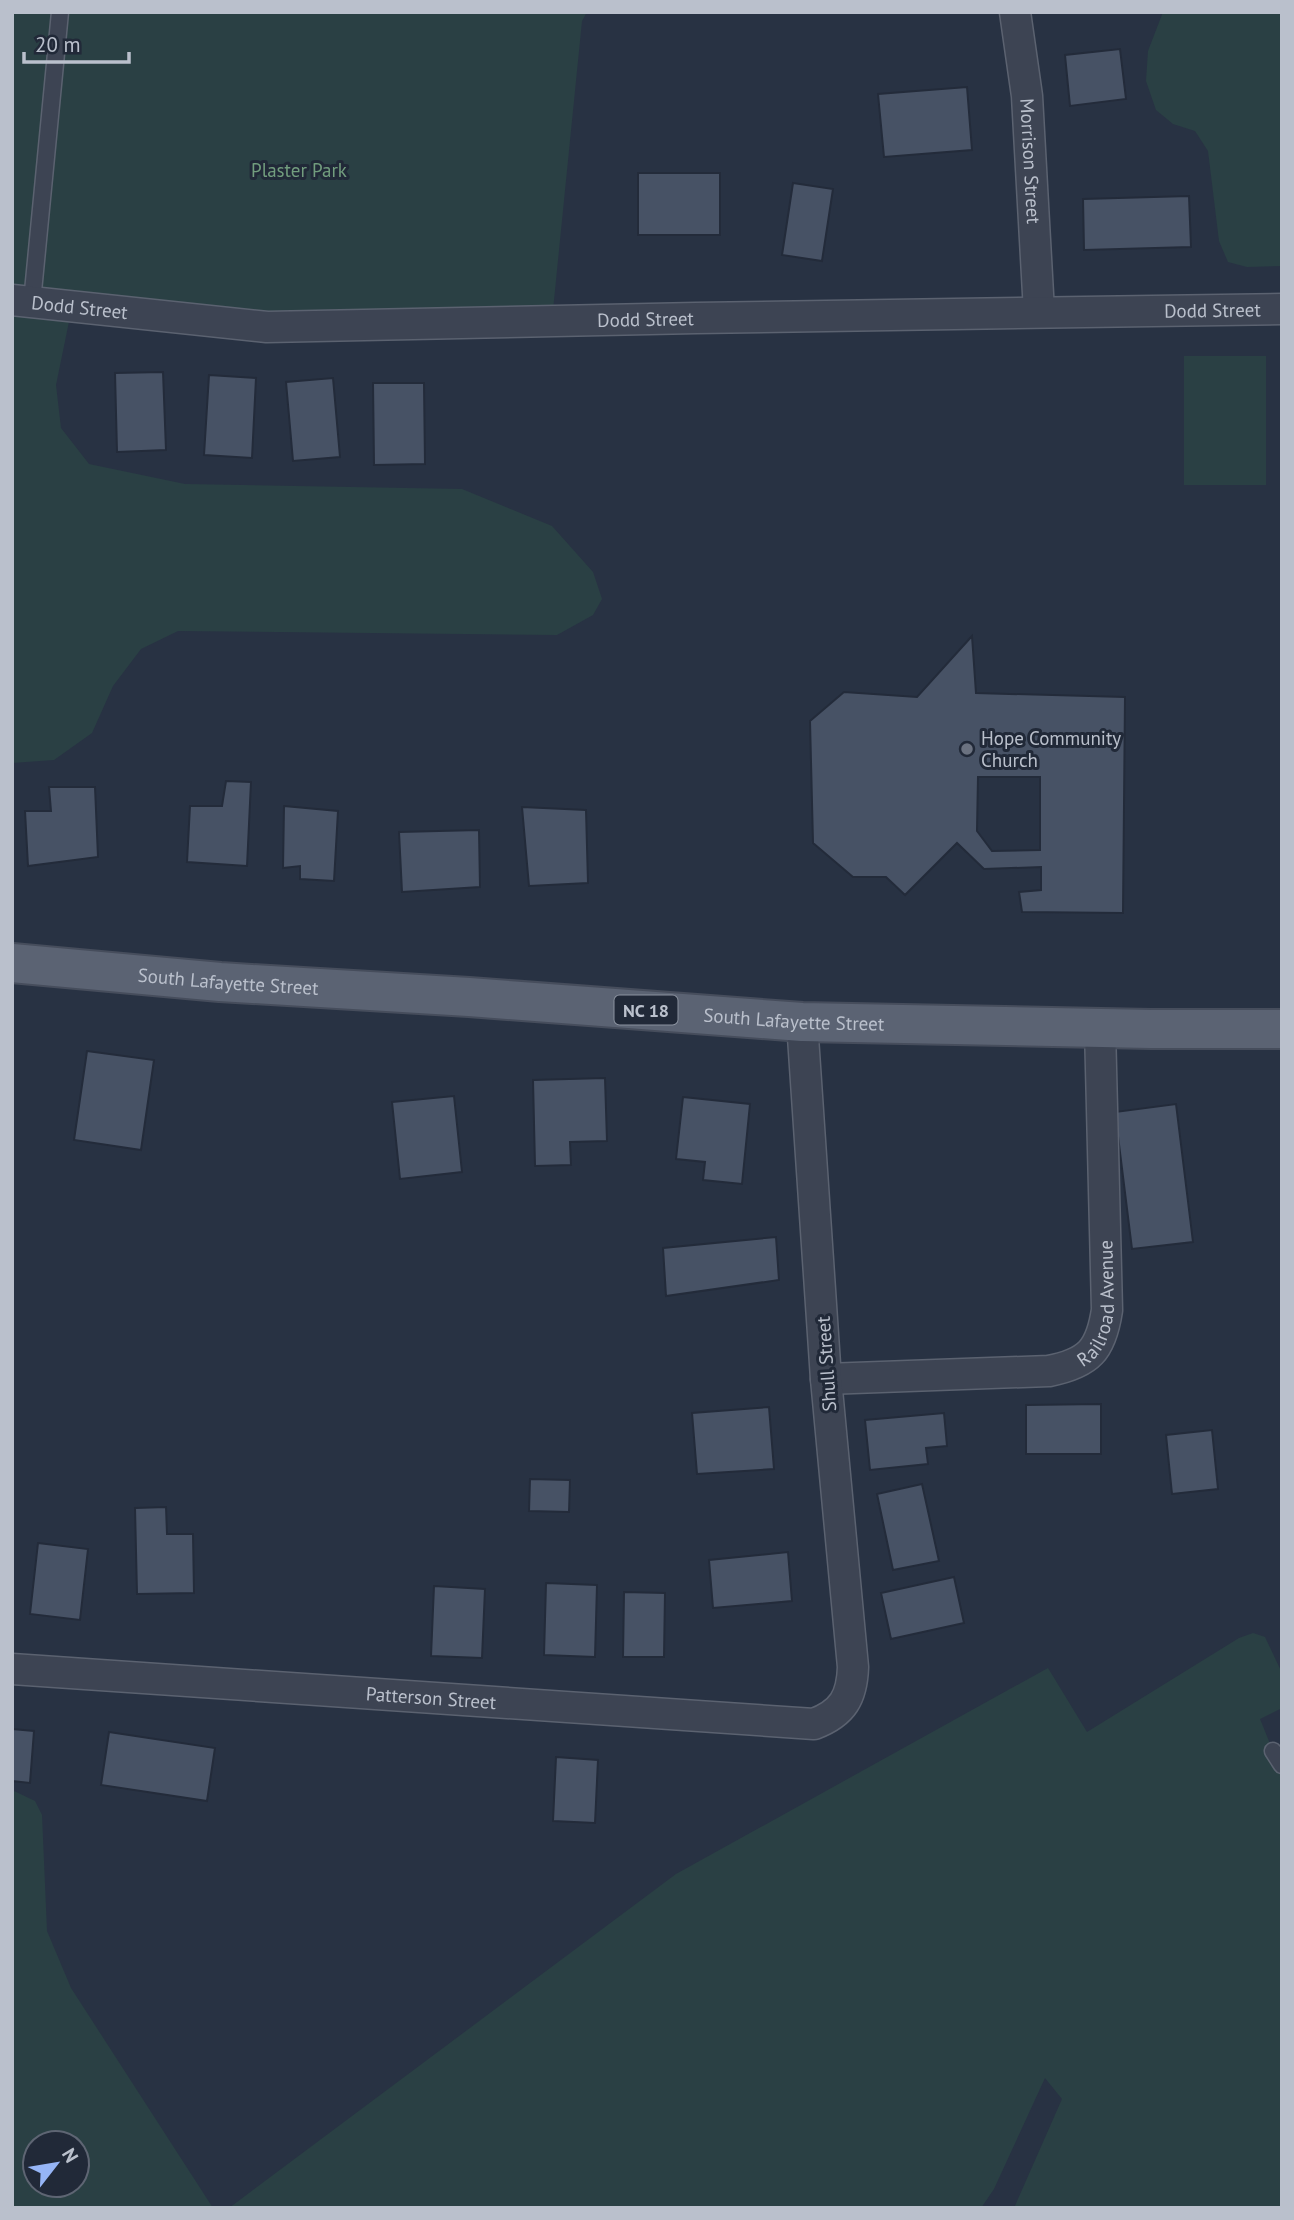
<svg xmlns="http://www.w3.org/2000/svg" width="1294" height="2220" viewBox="0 0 1294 2220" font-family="'PT Sans',sans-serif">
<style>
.green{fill:#2a4044;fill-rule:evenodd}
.building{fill:#475265;stroke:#232b3a;stroke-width:2;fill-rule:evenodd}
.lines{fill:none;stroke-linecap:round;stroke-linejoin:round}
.service-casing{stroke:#5b6270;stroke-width:19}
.minor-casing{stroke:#5b6270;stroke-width:33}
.primary-casing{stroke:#464d5c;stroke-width:42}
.service{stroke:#3d4453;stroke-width:16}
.minor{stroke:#3d4453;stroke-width:30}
.primary{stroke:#5b6373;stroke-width:38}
.worship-dot{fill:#6b7280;stroke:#212938;stroke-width:2.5}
.labels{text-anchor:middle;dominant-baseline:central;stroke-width:6;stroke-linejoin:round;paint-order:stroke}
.shield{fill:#212938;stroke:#8c93a0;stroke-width:2}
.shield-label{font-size:18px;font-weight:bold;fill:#bac0cc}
.street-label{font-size:19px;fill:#bac0cc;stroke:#212938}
.park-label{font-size:19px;fill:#729d7e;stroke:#212938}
.poi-label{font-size:19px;fill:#bac0cc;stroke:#212938;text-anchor:start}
</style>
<rect width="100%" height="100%" fill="#283243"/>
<!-- green -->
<path class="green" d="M12,12H587L582,21L552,320L72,307L56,385L61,428L89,464L185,484L462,489L552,526L593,572L602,599L593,615L557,635L178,631L141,649L113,686L92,733L54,760L12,763Z
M1163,12H1282V266L1247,267L1228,262L1219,241L1208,151L1195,131L1173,124L1156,110L1146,81L1148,51Z
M1184,356H1266V485H1184Z
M1253,1633L1265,1637L1282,1673V1708L1260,1719L1273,1751L1282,1765V2208H1014L1062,2099L1045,2078L994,2189L981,2208H229L676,1874L1048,1668L1087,1732L1239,1638Z
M12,1790L35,1801L42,1815L47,1931L71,1988L213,2208H12ZM77,2143V2185H35V2143Z"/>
<!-- building -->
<path class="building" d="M1120,49L1126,99L1070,106L1065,55Z
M967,87L972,150L884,157L878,94Z
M638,173H720V235H638Z
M793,183L833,189L822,261L782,255Z
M1189,196L1191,247L1084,250L1083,199Z
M163,372L166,450L117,452L115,373Z
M209,375L256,378L252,458L204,455Z
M333,378L340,457L293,461L286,382Z
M373,383H424L425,464L374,465Z
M972,636L976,693L1125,697L1123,913L1022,912L1019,892L1041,890V867L984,869L957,843L905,895L886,877H853L813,843L810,721L844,692L917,697ZM978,777H1040V850L992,851L977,831Z
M226,781L251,782L247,866L187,862L190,806H222Z
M49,787H95L98,857L28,866L25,811H51Z
M284,806L338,811L334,881L300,879V866L283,868Z
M522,807L586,810L588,883L529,886Z
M479,830L480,887L402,892L399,832Z
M87,1051L154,1060L141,1150L74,1140Z
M605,1078L607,1141L570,1142L571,1165L535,1166L533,1080Z
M454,1096L462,1172L400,1179L392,1102Z
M683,1097L750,1104L742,1184L703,1180L705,1162L676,1159Z
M1176,1104L1193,1242L1132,1249L1115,1112Z
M776,1237L779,1280L666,1296L663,1248Z
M1101,1404V1454H1026V1405Z
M769,1407L774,1469L697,1474L692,1413Z
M944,1413L947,1446L926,1448L928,1464L870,1470L865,1420Z
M1212,1430L1218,1489L1172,1494L1166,1435Z
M530,1479L570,1480L569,1512L529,1511Z
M922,1484L939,1561L893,1570L877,1494Z
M166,1507L167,1534H193L194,1593L137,1594L135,1508Z
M38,1543L88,1549L80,1620L30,1614Z
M788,1552L792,1601L713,1608L709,1560Z
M954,1577L964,1623L891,1639L881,1593Z
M546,1583L597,1585L595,1657L544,1655Z
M434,1586L485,1589L482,1658L431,1656Z
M624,1592L665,1593L664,1657H623Z
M12,1729L34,1731L30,1783L12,1781Z
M109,1732L215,1748L207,1801L101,1785Z
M556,1757L598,1760L595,1823L553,1821Z"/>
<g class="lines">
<defs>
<path id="service" d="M32,302L60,12
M1273,1751L1282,1765"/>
<g id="minor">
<path id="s1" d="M1015,12L1027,96L1039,312"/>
<path id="s2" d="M12,300L267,327L696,318L1282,309"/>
<path id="s3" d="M826,1379L1049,1371C1089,1363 1101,1350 1107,1310L1100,1028"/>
<path id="s4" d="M12,1669L814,1724C843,1713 852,1697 853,1667L826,1379L802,1022"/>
</g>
<g id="primary">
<path id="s5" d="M12,963L220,982L469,997L802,1022L1151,1029H1282"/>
</g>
</defs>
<!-- service casing -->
<use href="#service" class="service-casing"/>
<!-- minor casing -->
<use href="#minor" class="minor-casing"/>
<!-- primary casing -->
<use href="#primary" class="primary-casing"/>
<!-- service -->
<use href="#service" class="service"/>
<!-- minor -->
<use href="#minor" class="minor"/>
<!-- primary -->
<use href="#primary" class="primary"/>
</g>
<!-- markers -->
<circle class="worship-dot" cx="967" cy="749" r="7"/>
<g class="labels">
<!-- shield labels -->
<rect class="shield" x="614.5" y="995.5" width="63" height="29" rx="5"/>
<g class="shield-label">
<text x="646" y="1010">NC 18</text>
</g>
<!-- street labels -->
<g class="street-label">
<text stroke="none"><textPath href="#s1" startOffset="150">Morrison Street</textPath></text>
<text stroke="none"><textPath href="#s2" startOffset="68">Dodd Street</textPath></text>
<text stroke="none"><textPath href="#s2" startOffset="1202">Dodd Street</textPath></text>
<text stroke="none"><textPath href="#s2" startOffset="635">Dodd Street</textPath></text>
<text stroke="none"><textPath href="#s5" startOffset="217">South Lafayette Street</textPath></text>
<text stroke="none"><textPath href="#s5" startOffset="784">South Lafayette Street</textPath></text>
<text stroke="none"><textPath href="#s3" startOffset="320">Railroad Avenue</textPath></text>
<text transform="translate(826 1364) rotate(-94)">Shull Street</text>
<text stroke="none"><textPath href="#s4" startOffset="420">Patterson Street</textPath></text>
</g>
<!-- park labels -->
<g class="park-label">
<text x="299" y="170">Plaster Park</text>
</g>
<!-- poi labels -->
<g class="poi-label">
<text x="981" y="738">Hope Community<tspan x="981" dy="22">Church</tspan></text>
</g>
</g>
<!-- border -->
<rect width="1294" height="2220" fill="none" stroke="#bac0cc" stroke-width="28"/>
<!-- north arrow -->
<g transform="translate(56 2164) rotate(59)"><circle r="33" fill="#212938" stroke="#5e6573" stroke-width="2"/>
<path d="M0-5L12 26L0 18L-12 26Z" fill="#96b5f6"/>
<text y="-10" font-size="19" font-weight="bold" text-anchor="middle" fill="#bac0cc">N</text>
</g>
<!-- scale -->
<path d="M24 52v10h105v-10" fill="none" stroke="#bac0cc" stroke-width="3.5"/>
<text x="35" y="52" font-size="21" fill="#bac0cc" stroke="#212938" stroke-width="5" paint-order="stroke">20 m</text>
</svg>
